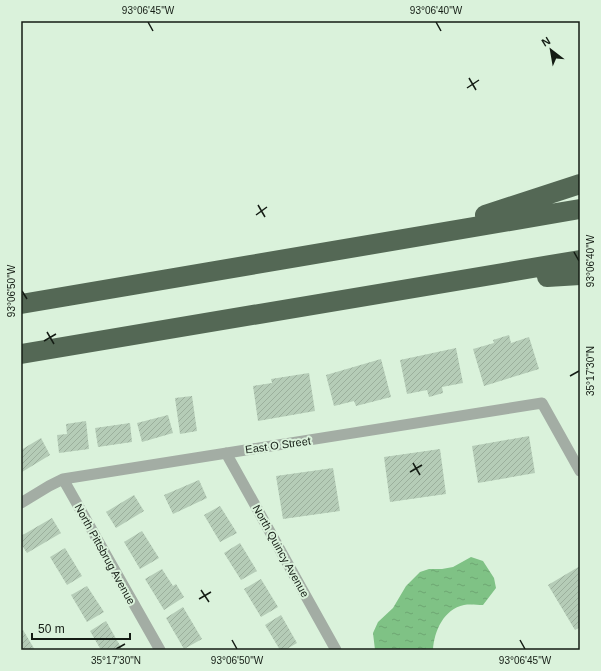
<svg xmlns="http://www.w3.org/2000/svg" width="601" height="671" viewBox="0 0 601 671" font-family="Arial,sans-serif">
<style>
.water{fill:url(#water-ripples)}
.building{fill:url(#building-hatch)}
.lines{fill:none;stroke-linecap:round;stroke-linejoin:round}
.street{stroke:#a3ada4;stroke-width:11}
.highway{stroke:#546855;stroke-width:20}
.ticks{fill:none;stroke:#141c14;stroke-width:1.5}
.labels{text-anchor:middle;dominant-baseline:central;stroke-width:4;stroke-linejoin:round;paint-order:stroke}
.street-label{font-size:11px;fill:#141c14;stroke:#daf2db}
.neatline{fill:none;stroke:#141c14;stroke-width:1.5}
.ticks-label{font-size:10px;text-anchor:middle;fill:#141c14}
</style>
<defs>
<pattern id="water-ripples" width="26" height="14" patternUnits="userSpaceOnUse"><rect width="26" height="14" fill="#7fc285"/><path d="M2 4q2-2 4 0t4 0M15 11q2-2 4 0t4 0" fill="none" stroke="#6da672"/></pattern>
<pattern id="building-hatch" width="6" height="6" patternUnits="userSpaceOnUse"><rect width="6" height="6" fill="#b5ccb7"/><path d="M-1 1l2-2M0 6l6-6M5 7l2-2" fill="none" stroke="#9baf9c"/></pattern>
</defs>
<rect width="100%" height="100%" fill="#daf2db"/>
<!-- water -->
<path class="water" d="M471,557L483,561L494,578L496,588L483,605C477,605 470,604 464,605C444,609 434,631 433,650H375L373,633L378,622L393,608L406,586L420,572L429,569H442L453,567Z"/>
<!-- building -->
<path class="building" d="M509,335L511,343L529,337L539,369L484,386L473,349L494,343L493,340Z
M456,348L463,383L442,387L443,393L429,397L427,390L407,394L400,360Z
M381,359L391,397L356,406L354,401L334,406L326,375Z
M309,373L315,411L258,421L253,386L272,383L271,379Z
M192,396L197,431L180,434L175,398Z
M168,415L173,433L142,442L137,423Z
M86,421L89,449L59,453L57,435L67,434L66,424Z
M130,423L132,442L98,447L95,428Z
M529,436L535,473L478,483L472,446Z
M41,438L50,455L22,472L21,469V450Z
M440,449L446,494L390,502L384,457Z
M333,468L340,511L283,519L276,476Z
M199,480L207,498L173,514L164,495Z
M134,495L144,511L116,528L106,512Z
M220,506L237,533L220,542L204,515Z
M52,518L61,533L27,553L21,544V536Z
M142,531L159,558L140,569L124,542Z
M240,543L257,571L241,580L224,553Z
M65,548L82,576L67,585L50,557Z
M580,566V627L575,630L548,585Z
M162,569L173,586L176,584L184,597L164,610L145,579Z
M261,579L278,607L261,617L244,589Z
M87,586L104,612L87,622L71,595Z
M183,607L202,639L184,649L166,618Z
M281,615L297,643L285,650H280L265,625Z
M106,621L122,649L120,650H101L90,631Z
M23,630L35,650H21V632Z"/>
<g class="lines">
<!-- street -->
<path class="street" d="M226,453L336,650
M63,479L160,650
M21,503L49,486L63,479L542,403L580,471"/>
<!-- highway -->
<path class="highway" d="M485,215L580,184
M547,277L580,275
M21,304L580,209
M21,354L580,260"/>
</g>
<!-- ticks -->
<path class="ticks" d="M148,22L153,31M436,22L441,31M469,78L476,90M467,88L479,80M258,205L265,217M256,215L267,207M574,252L579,261M22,291L27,299M47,332L54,344M44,341L56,334M570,376L579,371M413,463L420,475M410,472L422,465M201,590L209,602M199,599L211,592M232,640L237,649M520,640L525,649M116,649L125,644"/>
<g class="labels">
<!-- street labels -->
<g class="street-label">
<text transform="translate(278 445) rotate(-8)">East O Street</text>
<text transform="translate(281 551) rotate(61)">North Quincy Avenue</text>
<text transform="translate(105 554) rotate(61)">North Pittsbrug Avenue</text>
</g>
</g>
<!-- border -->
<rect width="601" height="671" fill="none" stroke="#daf2db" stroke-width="44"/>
<!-- north arrow -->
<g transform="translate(551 50) rotate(329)" stroke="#daf2db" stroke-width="3" paint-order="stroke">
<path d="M0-3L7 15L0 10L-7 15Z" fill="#141c14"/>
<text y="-6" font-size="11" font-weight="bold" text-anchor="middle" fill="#141c14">N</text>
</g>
<!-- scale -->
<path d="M32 633v6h98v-6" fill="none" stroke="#141c14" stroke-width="2"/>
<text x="38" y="633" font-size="12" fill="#141c14" stroke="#daf2db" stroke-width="3" paint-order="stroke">50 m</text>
<rect x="22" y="22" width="557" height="627" class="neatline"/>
<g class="ticks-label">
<text x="148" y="14">93°06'45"W</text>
<text x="436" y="14">93°06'40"W</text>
<text transform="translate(590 261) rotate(-90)" y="4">93°06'40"W</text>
<text transform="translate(11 291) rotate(-90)" y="4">93°06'50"W</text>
<text transform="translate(590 371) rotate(-90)" y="4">35°17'30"N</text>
<text x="116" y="664">35°17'30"N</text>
<text x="237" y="664">93°06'50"W</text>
<text x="525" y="664">93°06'45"W</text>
</g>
</svg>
